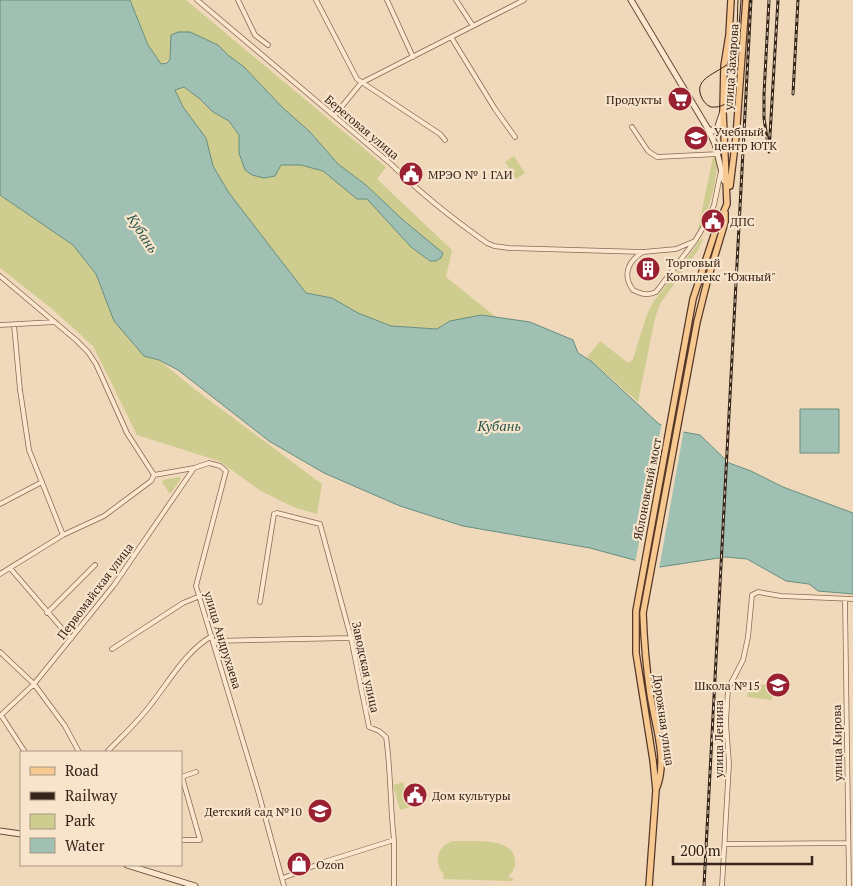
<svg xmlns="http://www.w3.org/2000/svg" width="853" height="886" viewBox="0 0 853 886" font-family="'PT Serif',serif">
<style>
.green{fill:#cecd8f}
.water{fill:#9fc0b2;stroke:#678e7f}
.pier{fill:#f0d9bb}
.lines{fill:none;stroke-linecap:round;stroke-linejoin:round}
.street-casing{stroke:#886854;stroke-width:5.5}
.secondary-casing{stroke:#694a38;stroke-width:7}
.primary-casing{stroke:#553729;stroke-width:8}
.street{stroke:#fbe7ce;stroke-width:4}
.secondary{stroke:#fbe7ce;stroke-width:5}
.primary{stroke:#f7c88f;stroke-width:5.5}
.tram{stroke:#36241a;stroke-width:1}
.rail-casing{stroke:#36241a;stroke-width:3}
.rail{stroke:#f7e4cb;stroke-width:1;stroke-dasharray:4;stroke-linecap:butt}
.labels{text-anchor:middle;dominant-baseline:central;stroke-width:4.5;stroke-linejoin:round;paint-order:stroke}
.street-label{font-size:12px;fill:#36241a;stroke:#f7e4cb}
.poi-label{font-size:12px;fill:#36241a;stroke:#f7e4cb;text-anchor:start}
.water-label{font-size:14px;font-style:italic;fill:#28574d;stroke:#f7e4cb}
</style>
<rect width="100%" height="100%" fill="#f0d9bb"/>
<!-- green -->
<path class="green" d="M130,0H186L386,167L377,179L452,250L446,277L496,317L481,315L450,321L437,329L391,326L358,313L332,298L306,293L229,193L213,166L206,138L183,107L174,90L184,87L200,99L213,112L229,121L239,135V153L280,165H301L323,171L357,199L367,198L411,247L429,261L442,253L403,220L366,185L338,164L310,132L283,108L243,66L229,56L218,45L190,32L170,45V59L161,64L148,45Z
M514,156L525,173L516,179L505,162Z
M713,157L717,161C716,188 710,205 699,230L698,229Z
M0,195L73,245L96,274L114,321L144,356L159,360L197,391L322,484L317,514L293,507L261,491L219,461L137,435L93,346L52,309L0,268Z
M702,238L703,239L698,250L660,304L655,318L638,402L587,357L600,341L627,362H630L633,359L647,314L654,301Z
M179,477L181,478L172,492L169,493L162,482L163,480Z
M749,683L774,686L772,700L747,697Z
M403,782L410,807L400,810L393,785Z
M453,841C471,842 513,836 515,860C516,867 513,872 508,877L513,878V881L443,879L444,875C433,862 437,846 453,841Z"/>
<!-- water -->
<path class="water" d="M0,0H130L148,45L161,64L167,63L170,59L171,35L178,32H190L218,45L229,56L243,66L283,108L310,132L338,164L366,185L403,220L443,253L441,258L436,261H430L411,247L367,199H357L323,171L301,165H281L275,176L264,178L252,175L245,170L239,153V135L229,121L213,112L200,99L184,87L175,90L183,107L206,138L213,166L229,193L306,293L332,298L358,313L391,326L437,329L450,321L481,315L530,322L573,340L578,353L591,361L659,424L678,431L700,435L729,463L751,471L783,487L853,513V594L818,591L809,584L786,581L747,559L725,557L660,567L590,548L463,526L400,506L324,473L269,441L178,370L159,360L144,356L114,321L96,274L73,245L0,195Z
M800,409H839V453H800Z"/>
<!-- pier -->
<path class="pier" d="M662,422L684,429L659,569L635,563Z"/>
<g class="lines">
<defs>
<path id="street" d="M197,0L391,164C421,194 453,219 487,243L494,246L509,248L643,252L676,249L695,241
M238,0L255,35L268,45
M316,0L357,79L440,134L445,140
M387,0L413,57
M456,0L473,26
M451,37L495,109L515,137
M334,116L361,83L524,0
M632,127L648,151L657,157L718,154
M643,252C628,261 622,275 633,290C641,294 647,296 656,292L695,241L707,221L714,205L721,171
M0,276L76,340L88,352L96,364L127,433L154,475
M0,325L55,322
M14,325L20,390L29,450L63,535
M154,475L194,468L209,463L220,466L226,471L196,586L258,791L284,886
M0,504L42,482
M10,568L71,639
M0,574L63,535L104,516L151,481L154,475
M845,599L849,886
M260,602L274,514L277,513L320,524L351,638L369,727L379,731L386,737C391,771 390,806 394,840
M47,613L95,565
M213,641L351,638
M112,649L183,603L200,596
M0,652L34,684L65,726L79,752
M1,715L25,752
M0,716L34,684L114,585L194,468
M107,752C122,736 139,721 152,703C170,680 186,651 212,636
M181,777L196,772
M181,840H200L182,777
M725,844L848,843
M283,878L324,862L394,840V886
M722,886L729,764L726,722L728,689L743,660L748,637L752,595L758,592L781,596L853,599"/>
<path id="secondary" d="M631,0L708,129L715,144L724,181
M708,129L713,131L717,129L723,111
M0,831L21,834
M127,865L195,886"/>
<path id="primary" d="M730,186L736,137L746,0
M657,787C668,758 654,723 650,693C646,666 644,640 643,613L697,322L707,282L725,222V213
M649,886L656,790L653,760L636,653V611L693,299L715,232L727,204L723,111L724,66L729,35L731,0"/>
</defs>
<!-- street casing -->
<use href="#street" class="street-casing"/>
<!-- secondary casing -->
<use href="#secondary" class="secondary-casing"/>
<!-- primary casing -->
<use href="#primary" class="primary-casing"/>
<!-- street -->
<use href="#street" class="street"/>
<!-- secondary -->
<use href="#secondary" class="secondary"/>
<!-- primary -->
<use href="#primary" class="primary"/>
<!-- tram -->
<path class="tram" d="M738,0C737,14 738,43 735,54C730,72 692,74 701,96C703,101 706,105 711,107C722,108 729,103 734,93L741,0"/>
<defs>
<path id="rail" d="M769,0L764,94V118L769,152L778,0
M793,94L798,0
M704,886L751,0"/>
</defs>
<!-- rail casing -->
<use href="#rail" class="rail-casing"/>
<!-- rail -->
<use href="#rail" class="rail"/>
</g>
<!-- icons -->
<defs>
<symbol id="supermarket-disc" viewBox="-11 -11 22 22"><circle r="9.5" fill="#9a2132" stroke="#f7e4cb"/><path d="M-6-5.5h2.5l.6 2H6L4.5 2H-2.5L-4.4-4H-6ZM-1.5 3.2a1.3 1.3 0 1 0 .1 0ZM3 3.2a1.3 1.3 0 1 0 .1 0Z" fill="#fff"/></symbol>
<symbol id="university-disc" viewBox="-11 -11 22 22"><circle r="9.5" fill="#9a2132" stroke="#f7e4cb"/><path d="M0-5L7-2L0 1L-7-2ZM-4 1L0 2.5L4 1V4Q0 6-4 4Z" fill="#fff"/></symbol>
<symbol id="civic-disc" viewBox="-11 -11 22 22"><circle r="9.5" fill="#9a2132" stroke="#f7e4cb"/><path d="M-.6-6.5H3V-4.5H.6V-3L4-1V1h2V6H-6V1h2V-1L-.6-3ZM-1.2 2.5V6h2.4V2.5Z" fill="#fff"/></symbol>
<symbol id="building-disc" viewBox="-11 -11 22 22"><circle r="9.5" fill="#9a2132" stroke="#f7e4cb"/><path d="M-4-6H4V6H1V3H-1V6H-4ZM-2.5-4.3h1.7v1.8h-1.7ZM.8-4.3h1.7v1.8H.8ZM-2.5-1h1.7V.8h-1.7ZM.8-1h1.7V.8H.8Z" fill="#fff"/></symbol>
<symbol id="school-disc" viewBox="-11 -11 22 22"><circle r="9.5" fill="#9a2132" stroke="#f7e4cb"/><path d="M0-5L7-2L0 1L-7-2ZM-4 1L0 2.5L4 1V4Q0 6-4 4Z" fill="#fff"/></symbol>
<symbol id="shop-disc" viewBox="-11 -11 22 22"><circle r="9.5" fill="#9a2132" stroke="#f7e4cb"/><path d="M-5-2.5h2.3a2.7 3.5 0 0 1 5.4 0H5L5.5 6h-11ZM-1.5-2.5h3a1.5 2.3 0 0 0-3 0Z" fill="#fff"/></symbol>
</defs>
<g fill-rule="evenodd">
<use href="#supermarket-disc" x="666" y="85" width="28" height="28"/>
<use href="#university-disc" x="682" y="124" width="28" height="28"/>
<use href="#civic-disc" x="397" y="160" width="28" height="28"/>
<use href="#civic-disc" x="699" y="207" width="28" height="28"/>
<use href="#building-disc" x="634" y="255" width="28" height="28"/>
<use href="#school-disc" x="764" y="671" width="28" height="28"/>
<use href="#civic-disc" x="401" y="781" width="28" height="28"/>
<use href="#school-disc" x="306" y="797" width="28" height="28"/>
<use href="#shop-disc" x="285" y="850" width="28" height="28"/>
</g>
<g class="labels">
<!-- street labels -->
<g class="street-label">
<text transform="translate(731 67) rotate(-86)">улица Захарова</text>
<text transform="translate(362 127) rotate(40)">Береговая улица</text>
<text transform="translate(647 489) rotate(-79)">Яблоновский мост</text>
<text transform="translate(95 591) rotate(-53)">Первомайская улица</text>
<text transform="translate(223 640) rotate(73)">улица Андрухаева</text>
<text transform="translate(366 667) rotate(78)">Заводская улица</text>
<text transform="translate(664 720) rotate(82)">Дорожная улица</text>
<text transform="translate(718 739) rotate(-90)">улица Ленина</text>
<text transform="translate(837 743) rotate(-91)">улица Кирова</text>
</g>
<!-- poi labels -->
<g class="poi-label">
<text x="662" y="99" text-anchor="end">Продукты</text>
<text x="714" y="131">Учебный<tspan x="714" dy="14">центр ЮТК</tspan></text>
<text x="428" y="174">МРЭО № 1 ГАИ</text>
<text x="730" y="221">ДПС</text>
<text x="666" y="262">Торговый<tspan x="666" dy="14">Комплекс "Южный"</tspan></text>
<text x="760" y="685" text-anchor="end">Школа №15</text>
<text x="432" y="795">Дом культуры</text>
<text x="302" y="811" text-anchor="end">Детский сад №10</text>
<text x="316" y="864">Ozon</text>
</g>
<!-- water labels -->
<g class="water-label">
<text transform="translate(143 233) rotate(57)">Кубань</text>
<text x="499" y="425">Кубань</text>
</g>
</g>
<!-- legend -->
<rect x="20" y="751" width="162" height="115" fill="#f7e4cb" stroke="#aa9784"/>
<rect x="30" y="767" width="25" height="8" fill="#f7c88f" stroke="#aa9784"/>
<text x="65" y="776" font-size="15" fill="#36241a">Road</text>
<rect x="30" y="792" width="25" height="8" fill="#36241a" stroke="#aa9784"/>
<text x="65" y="801" font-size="15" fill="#36241a">Railway</text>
<rect x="30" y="814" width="25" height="15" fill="#cecd8f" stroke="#aa9784"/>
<text x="65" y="826" font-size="15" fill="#36241a">Park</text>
<rect x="30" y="838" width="25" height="15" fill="#9fc0b2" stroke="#aa9784"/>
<text x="65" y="851" font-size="15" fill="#36241a">Water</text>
<!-- scale -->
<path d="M673 856v8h139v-8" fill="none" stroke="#36241a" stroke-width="2.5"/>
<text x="680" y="856" font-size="15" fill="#36241a" stroke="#f7e4cb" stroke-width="4" paint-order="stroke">200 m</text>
</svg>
